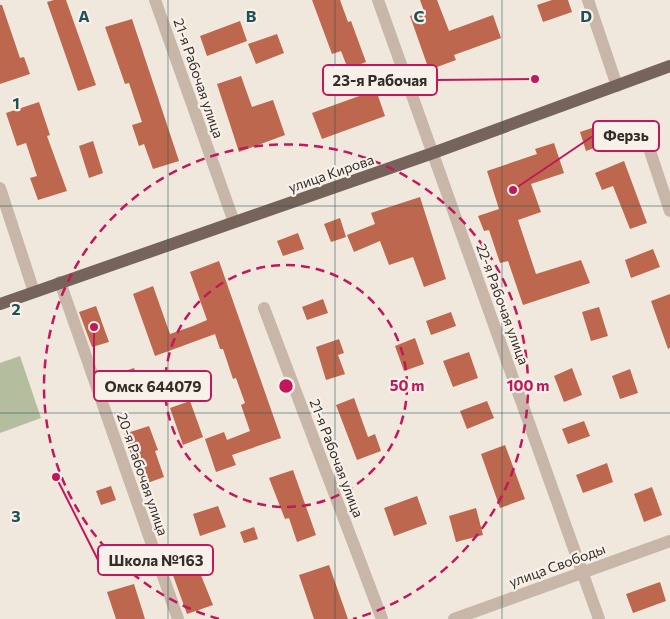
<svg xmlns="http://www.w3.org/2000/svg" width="670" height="619" viewBox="0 0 670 619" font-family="Commissioner,sans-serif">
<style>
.green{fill:#b4be9e}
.building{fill:#bd684e}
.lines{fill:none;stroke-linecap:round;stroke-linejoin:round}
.minor{stroke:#c8b7a9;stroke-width:12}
.major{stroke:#76645b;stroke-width:12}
.grid{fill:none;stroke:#215154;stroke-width:1;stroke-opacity:0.55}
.ring{fill:none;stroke:#c2185b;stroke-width:2.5;stroke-dasharray:9 6}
.labels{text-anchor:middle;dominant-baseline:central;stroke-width:4.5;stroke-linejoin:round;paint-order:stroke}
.street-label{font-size:14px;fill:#352d29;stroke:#f8f1e9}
.grid-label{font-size:16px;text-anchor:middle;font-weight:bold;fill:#215154;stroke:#f8f1e9;stroke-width:4.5;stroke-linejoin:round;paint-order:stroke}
.centre{fill:#c2185b;stroke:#f8f1e9;stroke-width:2.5}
.ring-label{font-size:15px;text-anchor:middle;font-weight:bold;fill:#c2185b;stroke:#f8f1e9;stroke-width:4.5;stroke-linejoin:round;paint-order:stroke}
.leader{fill:none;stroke:#c2185b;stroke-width:2}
.callout-dot{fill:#c2185b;stroke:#f8f1e9;stroke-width:2}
.callout{fill:#f8f1e9;stroke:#c2185b;stroke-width:2}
.callout-label{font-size:15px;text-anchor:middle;font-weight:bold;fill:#352d29}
</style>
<rect width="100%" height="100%" fill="#f0e7dd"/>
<!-- green -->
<path class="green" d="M20,356L41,418L0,433V363Z"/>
<!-- building -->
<path class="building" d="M54,0H66L96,85L78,91L47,2Z
M312,0H340L348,22L351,21L366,62L348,69L341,51L332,54Z
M420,0H437L449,31L493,15L501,38L454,55L456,60L429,70L410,16L424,11Z
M552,0H568L572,12L543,22L537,5Z
M0,5H2L20,58L24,57L30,74L0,84Z
M132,19L179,161L153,169L144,144L139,146L132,125L142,122L129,83L125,84L105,27Z
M240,21L247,41L207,56L200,36Z
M277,34L284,53L256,64L248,44Z
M241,76L252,107L273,100L285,135L239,152L217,84Z
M376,90L385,116L322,139L312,113Z
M39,102L50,135L47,136L67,191L38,200L30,178L37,176L26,143L17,146L6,113Z
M613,121L619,139L586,151L580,132Z
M93,141L103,173L89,178L79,146Z
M554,143L564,173L531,184L541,212L518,220L536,274L581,260L590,283L523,305L508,261L500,263L489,230L484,231L478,216L499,209L487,171L537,154L535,149Z
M624,161L647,223L630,229L613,186L602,190L595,173Z
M420,197L446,279L424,287L413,257L389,265L380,241L354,252L347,235L375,224L371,213Z
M340,218L346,237L331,242L324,224Z
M298,233L304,249L283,256L277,241Z
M653,249L660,267L631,278L625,260Z
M219,261L281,438L232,455L236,465L216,472L205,439L224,432L227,440L250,431L241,405L245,403L236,378L233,379L223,349H220L215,334L155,356L133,294L153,286L170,334L193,326L207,320L190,272Z
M670,294V348L668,349L651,301Z
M323,299L328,313L307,320L302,307Z
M96,306L109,342L92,347L79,312Z
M599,307L608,336L591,341L582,312Z
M451,312L456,326L431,335L426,321Z
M415,338L424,364L404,371L395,346Z
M339,339L344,353L338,355L345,374L326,380L316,347Z
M469,352L478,378L453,387L443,361Z
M134,368L141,389L112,400L104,378Z
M572,368L582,395L564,402L554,376Z
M630,369L638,393L620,399L612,376Z
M354,398L368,437L375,434L381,451L357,460L336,405Z
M190,401L203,437L183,445L170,408Z
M487,401L494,418L467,429L460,411Z
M584,421L590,436L568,444L562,429Z
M149,426L158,450L155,451L164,477L142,485L124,434Z
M505,445L525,499L500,508L481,454Z
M607,463L613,482L583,493L576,475Z
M293,470L316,535L297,542L289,518L285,519L269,478Z
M111,486L116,500L101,505L96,491Z
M652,487L662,515L644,522L634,494Z
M417,496L427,524L394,536L384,508Z
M218,506L226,527L200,536L193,514Z
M476,508L483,535L456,542L449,516Z
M254,527L258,539L244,543L240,532Z
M194,558L213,605L187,614L170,567Z
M329,565L348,619H314L299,575Z
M660,582L666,601L633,613L626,594Z
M134,584L145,619H116L107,592Z"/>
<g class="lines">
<!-- minor -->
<path class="minor" d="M155,0L234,222
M378,0L599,619
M588,0L617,86
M645,136L670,211
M0,188L34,292
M60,282L178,619
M264,308L382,619
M454,619L670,541"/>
<!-- major -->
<path class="major" d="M0,304L433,153L670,66"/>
</g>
<!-- grid -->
<path class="grid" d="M168,0V619M335,0V619M502,0V619M0,206H670M0,413H670"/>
<!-- distance rings -->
<g class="ring">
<circle cx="286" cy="386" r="121"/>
<path d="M219 619A242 242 0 1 1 353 619"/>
</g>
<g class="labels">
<!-- street labels -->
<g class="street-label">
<text transform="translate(199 78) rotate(71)">21-я Рабочая улица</text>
<text transform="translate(331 173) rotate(-19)">улица Кирова</text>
<text transform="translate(503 304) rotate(70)">22-я Рабочая улица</text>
<text transform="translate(337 458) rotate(69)">21-я Рабочая улица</text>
<text transform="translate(143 474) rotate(71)">20-я Рабочая улица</text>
<text transform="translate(557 565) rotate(-20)">улица Свободы</text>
</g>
</g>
<g class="grid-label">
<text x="84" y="22">A</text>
<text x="251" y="22">B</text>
<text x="419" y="22">C</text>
<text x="586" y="22">D</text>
<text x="16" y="109">1</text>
<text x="16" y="315">2</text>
<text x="16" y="522">3</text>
</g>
<circle cx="286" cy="386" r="8" class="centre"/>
<g class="ring-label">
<text x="407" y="391">50 m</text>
<text x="528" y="391">100 m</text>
</g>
<!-- callouts -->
<path class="leader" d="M535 79L437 80M513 190L593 136M94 327L94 386M56 477L98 560"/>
<g class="callout-dot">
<circle cx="535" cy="79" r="5"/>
<circle cx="513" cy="190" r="5"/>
<circle cx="94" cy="327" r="5"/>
<circle cx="56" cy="477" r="5"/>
</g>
<g class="callout">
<rect x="323" y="65" width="114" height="30" rx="5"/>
<rect x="593" y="121" width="66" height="30" rx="5"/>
<rect x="94" y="371" width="117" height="30" rx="5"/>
<rect x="98" y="545" width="115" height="30" rx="5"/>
</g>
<g class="callout-label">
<text x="380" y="86">23-я Рабочая</text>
<text x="626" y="141">Ферзь</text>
<text x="153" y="392">Омск 644079</text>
<text x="156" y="566">Школа №163</text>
</g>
</svg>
